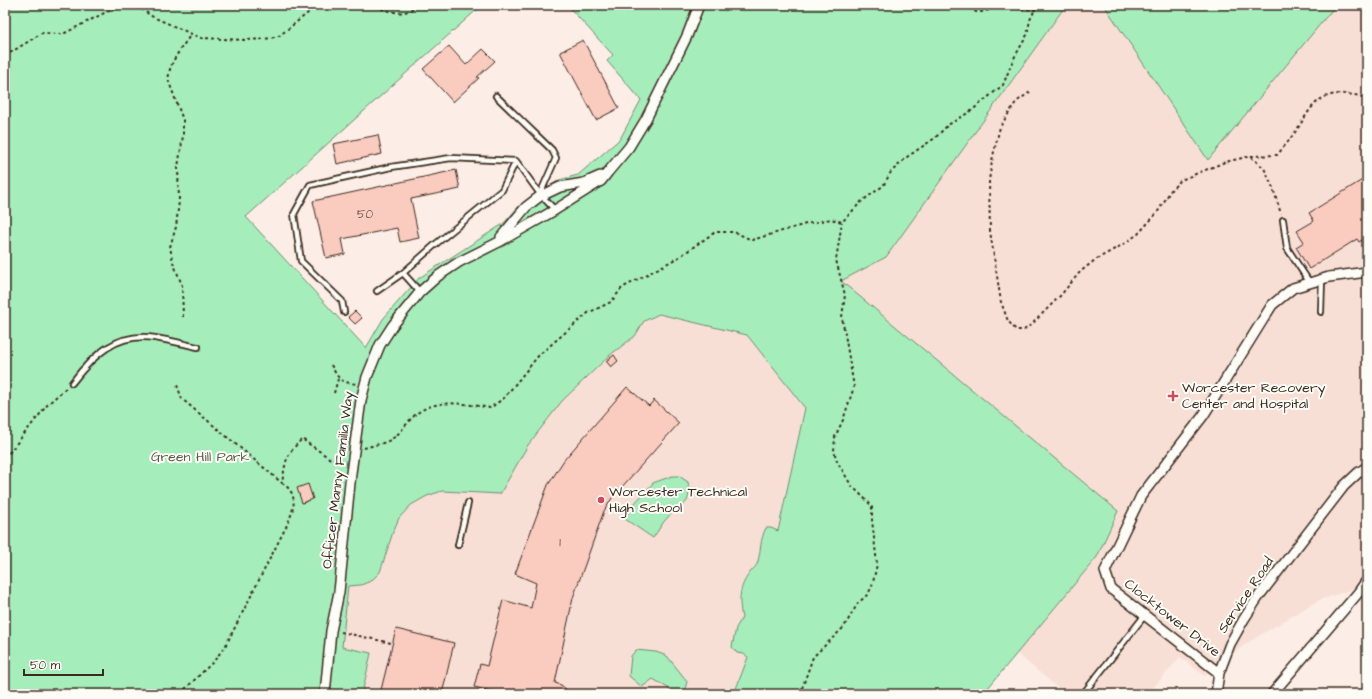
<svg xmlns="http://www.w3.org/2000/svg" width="1372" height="699" viewBox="0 0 1372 699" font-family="'Architects Daughter',sans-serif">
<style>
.built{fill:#f7dfd6}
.green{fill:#a5eebc;stroke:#708c6d}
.building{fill:#facbbf;stroke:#3b2a1e}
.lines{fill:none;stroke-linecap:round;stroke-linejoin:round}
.service-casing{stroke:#3b2a1e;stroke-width:8}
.minor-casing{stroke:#3b2a1e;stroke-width:12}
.path{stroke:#3b2a1e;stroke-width:2;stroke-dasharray:3 3;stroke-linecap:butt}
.service{stroke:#fdfcf7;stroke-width:4.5}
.minor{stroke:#fdfcf7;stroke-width:9}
.poi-dot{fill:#d1495b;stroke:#fdfcf7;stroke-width:1.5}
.labels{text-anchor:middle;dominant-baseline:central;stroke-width:4;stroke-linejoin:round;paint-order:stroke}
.number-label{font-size:12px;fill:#6b5246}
.poi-label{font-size:14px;fill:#3b2a1e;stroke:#fdfcf7;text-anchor:start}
.park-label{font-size:14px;fill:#565b46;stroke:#fdfcf7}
.street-label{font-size:14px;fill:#3b2a1e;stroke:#fdfcf7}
</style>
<rect width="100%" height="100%" fill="#fcede6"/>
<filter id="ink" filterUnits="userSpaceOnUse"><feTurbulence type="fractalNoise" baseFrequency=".025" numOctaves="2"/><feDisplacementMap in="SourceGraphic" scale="8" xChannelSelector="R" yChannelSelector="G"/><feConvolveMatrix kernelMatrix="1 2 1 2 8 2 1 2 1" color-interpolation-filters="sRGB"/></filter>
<g filter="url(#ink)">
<!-- built -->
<path class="built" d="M1066,5H1104L1208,159L1336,5H1367V589L1357,588L1319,600L1247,643L1205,676L1180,657L1148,694H1065L1013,650L841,280L886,257Z
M659,314L747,335L805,408L751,649L734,694H362L371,653L342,647L348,586L361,585L371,581L380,572L393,532L399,518L411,505L427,496L442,491L500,494L528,445L562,401L610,355L635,336L644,321Z"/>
<!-- green -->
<path class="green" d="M5,5H482L246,217L366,348L383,319L419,278L503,224L519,206L559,180L578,175L620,139L641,100L607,61L613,55L567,5H1066L886,257L841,281L1118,511L1097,557L983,694H734L748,657L744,654L737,653L732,647L736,628L742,618C739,601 738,589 749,574C752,569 757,567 758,561C761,550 760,539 766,528H771L778,531L805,408L747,335L659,314L644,321L635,336L610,355L562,401L528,445L500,494L442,491L427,496L411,505L399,518L393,532L380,572L371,581L361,585L348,586L342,647L371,653L362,694H5Z
M1104,5H1336L1208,160Z
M672,476H679L688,482C692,508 682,502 668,517C662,523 658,531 653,538L625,519L634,504L653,483Z
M636,650L656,652L667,656L687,681L684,694H673L668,688L653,679L642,687L629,676L631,656Z"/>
<!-- building -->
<path class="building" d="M583,40L619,108L596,120L560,52Z
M449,46L466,65L483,49L495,61L477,77L479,78L453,102L423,69Z
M378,135L382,154L337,164L333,144Z
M456,170L460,189L411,199L419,238L400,242L397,228L342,239L345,254L326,258L313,201Z
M1367,177V237L1359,242L1357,239L1309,269L1296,247L1304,242L1297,231L1314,221L1309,213Z
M355,311L362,318L355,324L348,317Z
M614,355L618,361L611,367L606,361Z
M627,387L649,406L654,400L679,423L612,498L604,511L573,598L555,683L561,685L572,694H504L474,687L480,664L487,666L503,600L531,608L536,583L515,574L548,485L564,460Z
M308,484L313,499L302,503L297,488Z
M396,629L454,643L442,694H380Z"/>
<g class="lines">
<defs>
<path id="service" d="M496,96L552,150L556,158L540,194
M1283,220L1287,248L1310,283
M403,273L420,292
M377,291L403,273L437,243L502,190L516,161
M344,312L342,301L301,261L294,214L310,185L391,167L451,158L516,161L540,194L555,210
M1321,312L1322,279
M72,383C93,355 117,332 155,338C169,340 184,344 198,347
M458,545L468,503
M1083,694L1145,615"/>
<path id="minor" d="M501,237L526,207L539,197L560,187L584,183L600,176
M1219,673L1111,589L1105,571L1141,496L1203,416L1272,305L1293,288L1329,277L1367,272
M325,694L331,631L339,592L351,473L361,400L367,377L380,345L393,325L420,292L438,276L459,262L499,242L555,210L601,181L608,172L629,147L646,119L687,36L699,5
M1216,694L1219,673L1230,644L1244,619L1259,596L1344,486L1359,472L1367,467
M1272,694L1358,593L1367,580"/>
</defs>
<!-- service casing -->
<use href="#service" class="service-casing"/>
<!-- minor casing -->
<use href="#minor" class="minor-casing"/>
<!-- path -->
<path class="path" d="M370,5C376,5 380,9 386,10C399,14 407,14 417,5
M964,5L976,12H981L1000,7H1013L1034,10L1044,5
M5,56L42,33L63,34L118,6L128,5L140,8L153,17L201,38L246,40L265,39L279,36L313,9L324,5
M1030,92L1016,102L1000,127L993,156L989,180L990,231L1001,302L1008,321L1016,330H1024L1032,324L1060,296L1080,272L1095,260L1122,245L1138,234L1157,213L1171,190L1181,180L1225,162L1251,156L1277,155C1283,148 1288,142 1293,135C1309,114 1313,92 1346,94C1354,95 1360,95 1367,99
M1251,157L1264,168L1273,188L1281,214
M183,317L182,285L173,262L170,247L176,227L179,201L178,167L183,136V120L169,82C166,65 183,47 191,34
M331,365C339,380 340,382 357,384
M177,385L182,399L282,483
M334,393L338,379
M364,448C373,445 385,444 393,438C402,432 406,423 414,416C434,397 466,404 490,408L504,398L539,355L588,313L611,302L622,288L679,257L715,232H734L752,240L806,224L831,219L842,222L862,201L883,186L891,172L907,157L935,138L948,125L971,111L1003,85L1013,60L1027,35L1030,20L1037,5
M5,458L48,404L67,387
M341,632L391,643
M181,694L184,690L214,661L226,645L288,523C294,508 299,494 282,483C286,460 285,456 302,439L332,460L343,462L344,461
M800,694L813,657L844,627L858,603L867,595L872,587L877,564L872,520V506L851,485L837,461L834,451L835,437L843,420L854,387L842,317L845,295L836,260L842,222"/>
<!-- service -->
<use href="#service" class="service"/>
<!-- minor -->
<use href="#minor" class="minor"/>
</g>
</g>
<!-- markers -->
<g class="poi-dot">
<path d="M1171 390h4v4h4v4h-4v4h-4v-4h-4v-4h4z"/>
<circle cx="601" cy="500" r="4"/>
</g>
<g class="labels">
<!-- number labels -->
<g class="number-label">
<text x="365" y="214">50</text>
<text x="560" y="542">1</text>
</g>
<!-- poi labels -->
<g class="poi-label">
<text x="1182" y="388">Worcester Recovery<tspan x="1182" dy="16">Center and Hospital</tspan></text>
<text x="609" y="492">Worcester Technical<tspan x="609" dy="16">High School</tspan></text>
</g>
<!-- park labels -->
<g class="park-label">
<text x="200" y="457">Green Hill Park</text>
</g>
<!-- street labels -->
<g class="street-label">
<text transform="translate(338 480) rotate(-83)">Officer Manny Familia Way</text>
<text transform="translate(1246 595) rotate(-56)">Service Road</text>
<text transform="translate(1172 618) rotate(38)">Clocktower Drive</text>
</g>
</g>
<!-- margin -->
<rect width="1372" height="699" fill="none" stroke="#fdfcf7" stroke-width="20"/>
<rect x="10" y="10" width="1352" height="679" fill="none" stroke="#3b2a1e" stroke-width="1.5" filter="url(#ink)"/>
<!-- scale -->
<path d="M24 669v6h79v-6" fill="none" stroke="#3b2a1e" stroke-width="2"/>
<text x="30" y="669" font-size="12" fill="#3b2a1e" stroke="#fdfcf7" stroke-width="3" paint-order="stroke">50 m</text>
</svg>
